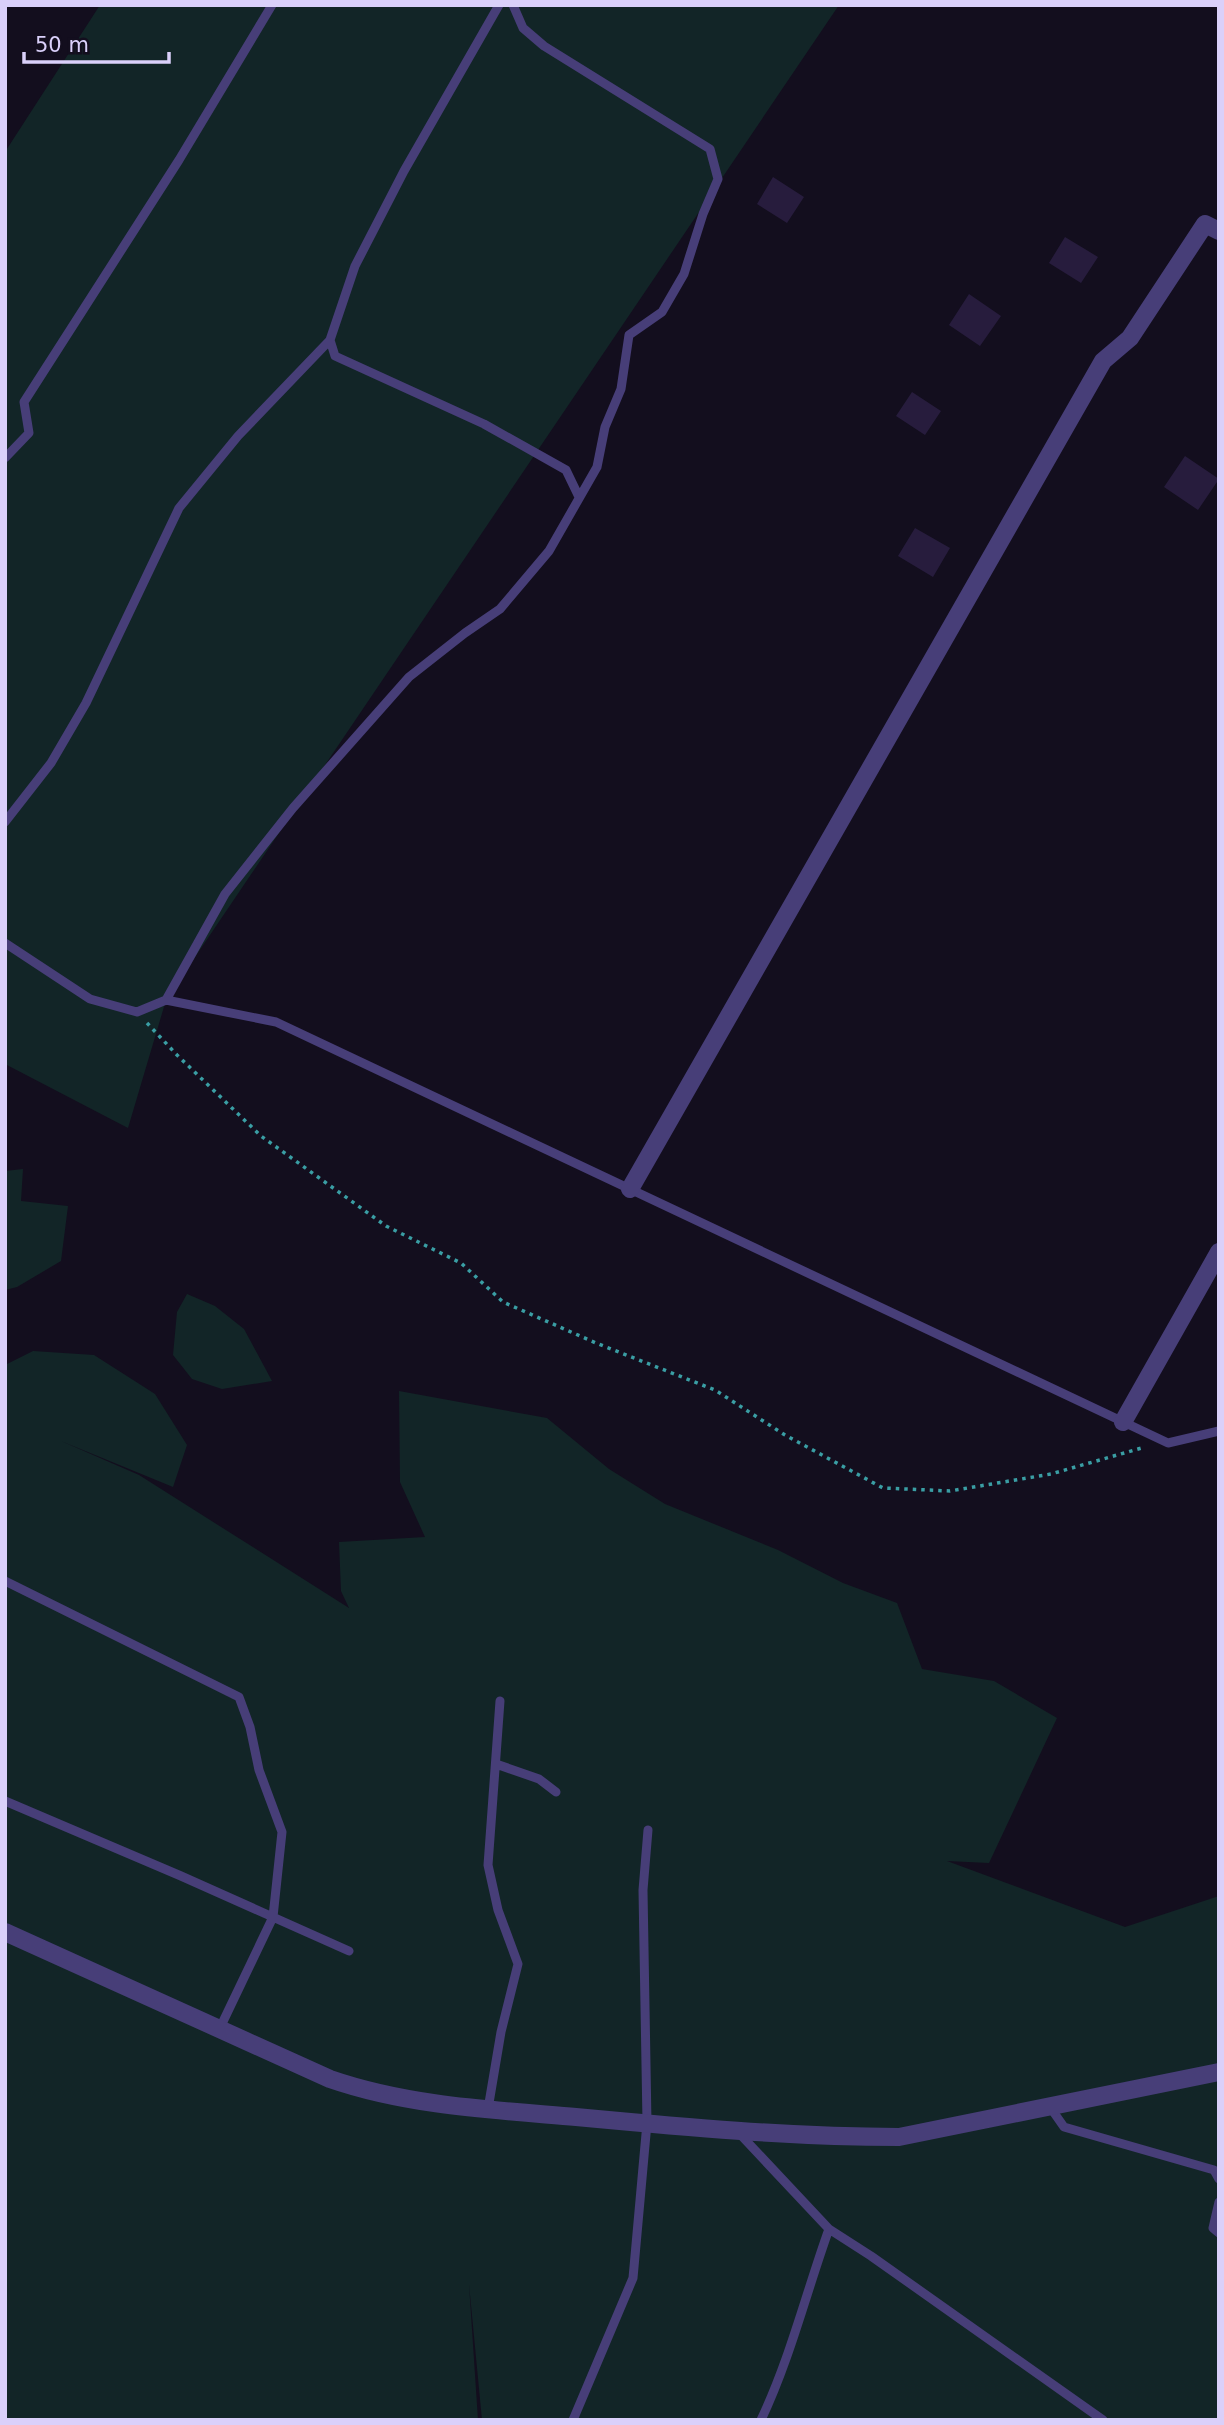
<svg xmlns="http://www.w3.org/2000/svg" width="1224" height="2425" viewBox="0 0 1224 2425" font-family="'DejaVu Sans',sans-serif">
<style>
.green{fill:#122527}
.building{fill:#271c3d}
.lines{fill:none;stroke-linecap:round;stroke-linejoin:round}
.path{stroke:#3a9ea4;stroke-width:3.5;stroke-dasharray:3.5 5;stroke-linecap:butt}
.service{stroke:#473e78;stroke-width:9}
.minor{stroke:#473e78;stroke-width:18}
.tertiary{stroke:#473e78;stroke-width:18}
</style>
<rect width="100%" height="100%" fill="#130e1e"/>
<!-- green -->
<path class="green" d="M100,5H839L166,1000L128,1128L5,1064V152Z
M23,1169L21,1201L68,1206L61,1261L17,1287L5,1290V1171Z
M187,1294L215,1306L244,1329L272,1381L222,1389L192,1379L173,1355L177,1312Z
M33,1351L94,1355L155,1394L187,1445L173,1487L61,1441L139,1475L349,1608L341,1591L339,1542L425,1537L400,1482L399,1391L547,1418L609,1469L665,1504L778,1550L843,1583L897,1603L922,1669L994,1681L1057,1718L989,1863L947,1861L1125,1927L1219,1896V2420H482L469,2284L478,2420H5V1365Z"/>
<!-- building -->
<path class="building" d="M773,177L804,197L787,223L757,204Z
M1065,237L1098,257L1081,283L1049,263Z
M969,294L1001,316L980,346L949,325Z
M912,392L941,411L925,435L896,416Z
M1185,456L1219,479L1198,510L1164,487Z
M915,528L950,548L933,577L898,556Z"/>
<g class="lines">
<!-- path -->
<path class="path" d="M147,1023L177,1055L261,1136L386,1226L461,1263L503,1302L596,1343L715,1390L785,1435L883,1488L950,1491L1051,1474L1145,1447"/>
<!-- service -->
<path class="service" d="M499,5L404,171L355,266L330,340L335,356L484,424L566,470L579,497
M5,458L29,433L24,402L179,160L272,5
M5,822L51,763L86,703L179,508L238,436L330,340
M5,943L90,999L137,1012L166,1000L225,894L293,808L409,677L465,633L500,609L549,551L597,467L605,427L621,389L629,335L662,312L684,274L703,214L718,179L710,149L544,46L523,28L513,5
M166,1000L276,1022L1168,1443L1219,1431
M5,1581L239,1697L250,1727L259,1770L282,1832L273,1917L219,2030
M496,1764L539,1779L556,1792
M5,1801L181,1876L349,1951
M1050,2107L1064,2127L1214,2170L1219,2179
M488,2109L501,2032L518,1964L498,1910L488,1865L500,1701
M738,2132L829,2229L871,2256L1103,2420
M1219,2202L1213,2228L1219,2233
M573,2420L633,2278L647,2123L643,1890L648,1830
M761,2420C790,2359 806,2293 829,2229"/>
<!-- minor -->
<path class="minor" d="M630,1189L1103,361L1130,338L1205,224L1219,231
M1123,1422L1219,1252"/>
<!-- tertiary -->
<path class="tertiary" d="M5,1932L330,2079C408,2106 494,2110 576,2117C683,2127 791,2137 899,2137L1219,2072"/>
</g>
<!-- border -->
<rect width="1224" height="2425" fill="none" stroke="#dad0fa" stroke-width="14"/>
<!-- scale -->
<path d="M24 52v10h145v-10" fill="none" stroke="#dad0fa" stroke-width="3.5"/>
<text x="35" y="52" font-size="21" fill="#dad0fa" stroke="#130e1e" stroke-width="5" paint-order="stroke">50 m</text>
</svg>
